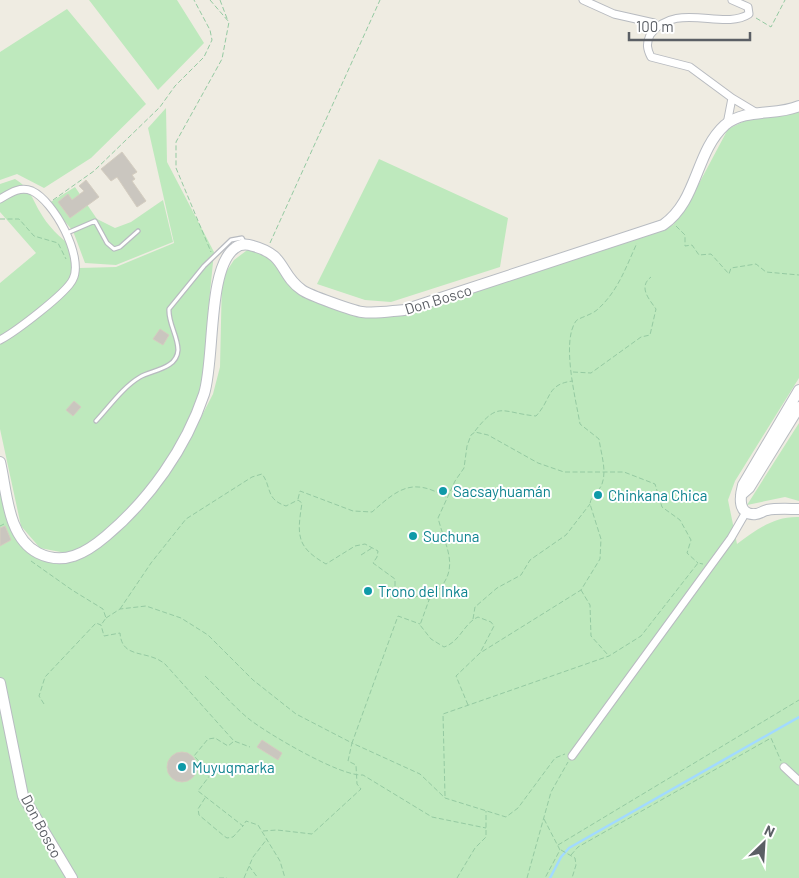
<svg xmlns="http://www.w3.org/2000/svg" width="799" height="878" viewBox="0 0 799 878" font-family="Barlow,sans-serif">
<style>
.green{fill:#bee9bd}
.lines{fill:none;stroke-linecap:round;stroke-linejoin:round}
.stream{stroke:#a2daff;stroke-width:2.5}
.building{fill:#cac6bf;stroke:#d4cdc0}
.lane-casing{stroke:#b8bbc0;stroke-width:5.5}
.street-casing{stroke:#b8bbc0;stroke-width:9}
.secondary-casing{stroke:#b8bcc2;stroke-width:12}
.path{stroke:#95caa2;stroke-width:1;stroke-dasharray:5 2.5;stroke-linecap:butt}
.lane{stroke:#fff;stroke-width:3}
.street{stroke:#fff;stroke-width:7}
.secondary{stroke:#fff;stroke-width:10}
.culture-dot{fill:#0f9aa8;stroke:#fff;stroke-width:2}
.labels{text-anchor:middle;dominant-baseline:central;stroke-width:4;stroke-linejoin:round;paint-order:stroke}
.street-label{font-size:15px;fill:#5b5f65;stroke:#fff}
.culture-label{font-size:15px;fill:#0d838f;stroke:#fff;text-anchor:start}
</style>
<rect width="100%" height="100%" fill="#efece2"/>
<!-- green -->
<path class="green" d="M89,0H177L204,43L158,90Z
M67,9L146,104L91,158L44,188L17,174L0,180V52Z
M166,108L167,162L214,252L208,313L207,354L199,399L178,445L157,477L125,515L76,555L40,548L21,526L0,429V283L36,253L0,212V184L15,179C30,188 32,198 40,212C47,225 60,238 72,246L79,268L116,267L174,243L148,128Z
M799,110V378L735,481L728,500L737,544C756,530 774,516 799,517V878H0V478L12,528L35,556L74,562L134,517L179,460L213,394L220,367L222,278L234,260L250,248L286,268L315,296L362,313L404,311L673,225L687,206L728,129L755,116Z
M379,159L508,218L500,267L391,302L365,300L317,284Z
M75,187L97,219L115,228L131,222L163,200L173,242L116,265L85,263L73,231L49,203Z
M799,423V501L785,497L747,505Z"/>
<g class="lines">
<!-- stream -->
<path class="stream" d="M550,878L561,857L569,848L799,717"/>
</g>
<!-- building -->
<path class="building" d="M122,152L137,172L132,175L135,179L132,181L146,201L137,207L117,177L111,181L101,169Z
M86,180L99,197L70,218L58,202L68,194L72,200L84,191L79,186Z
M160,329L169,335L163,345L153,339Z
M74,401L81,407L73,416L66,410Z
M5,526L11,540L0,546V528Z
M262,740L282,753L278,760L257,747Z
M167 767a15 15 0 1 1 30 0a15 15 0 1 1-30 0Z"/>
<g class="lines">
<defs>
<path id="lane" d="M67,233L95,221L107,243L114,249L120,247L138,231
M96,421C109,407 123,387 140,377C152,370 177,369 178,350C178,336 168,323 169,309L204,266L231,240L242,238L244,242"/>
<path id="street" d="M583,0L614,14L654,23
M732,98L757,113
M727,124L732,98L690,67L651,57C647,49 646,44 650,35C675,0 723,31 749,14L748,7L732,0
M0,199C10,193 20,186 32,191C54,201 84,257 73,279C67,293 15,332 0,340
M572,756L731,538L746,512
M784,767L799,781"/>
<path id="secondary" d="M799,390L743,485C740,496 737,516 756,514C759,514 763,511 767,510C777,508 789,509 799,509
M0,462C7,491 7,537 38,553C64,566 86,553 106,536C149,500 186,448 204,394C215,360 207,268 235,248C240,244 247,244 253,246C287,255 279,274 302,290C309,295 353,311 362,312C375,314 391,311 404,310L663,225C698,201 695,152 725,125C745,108 777,116 799,106
M741,495L749,488L799,407
M0,683L23,796L72,878"/>
</defs>
<!-- lane casing -->
<use href="#lane" class="lane-casing"/>
<!-- street casing -->
<use href="#street" class="street-casing"/>
<!-- secondary casing -->
<use href="#secondary" class="secondary-casing"/>
<!-- path -->
<path class="path" d="M210,0L229,22L222,59L176,142V168L211,252
M220,0L228,21
M756,18L771,27L785,0
M53,200L94,171L160,107L175,86L204,57L212,40L210,30L194,0
M0,219H19L34,236L58,243L66,259
M676,226L685,235V246L692,245L699,255L711,254L729,274L731,268L756,264L766,272L799,275
M270,243L380,0
M573,372L591,373L641,337L650,335L656,309C649,299 638,287 651,277
M475,431C499,400 502,413 536,416C552,399 546,384 573,381
M298,499L300,491L353,511L372,512C398,489 412,477 446,497
M0,526L4,524
M361,555L372,548
M31,561L72,590L103,609L106,618L101,625
M581,590L590,605L591,636L608,655
M429,600C462,570 448,555 438,518L455,481L464,468L467,446L471,435L475,432L488,435L538,463L564,472H624L655,484L662,507L680,520L691,540L687,553L698,563
M120,609L151,563L186,519L252,477L262,474C272,487 265,499 286,506L298,500L302,503C297,535 296,547 326,564L355,546L365,544L378,551L377,557L373,563L395,579V590L409,599L421,595L429,600L420,625L431,639L444,647C460,642 464,623 478,617L491,622L494,626L480,653
M106,618L120,609L146,606L181,618L208,635L253,680L296,714L352,743L398,616L420,624
M473,619L475,607L497,588L521,575L530,560L566,535L590,504
M205,676C220,690 234,707 249,719C268,734 341,777 363,775L432,817L486,828
M44,704L39,696L45,677L96,623L101,625L104,636L120,633C122,660 147,649 165,664L234,741L250,747
M468,705L456,676L480,653L581,590L600,559L601,539L590,504C591,495 599,492 602,484C607,470 601,454 599,439L580,424C576,400 561,342 576,321C578,318 592,315 598,309C618,291 626,267 637,243
M233,742L228,746L215,738L208,739L194,756L211,774L198,791L243,826L246,821L258,825L280,861L285,878
M445,796L443,714L609,656L641,636L698,563L703,564
M205,798L198,809L199,815L224,836L227,838L233,837L243,826
M544,819L560,850L545,878
M263,831L277,830L312,834L361,789L357,784L356,765L348,761L352,743L420,774L445,798L506,817L518,808L555,758L565,754
M558,845L799,700
M561,850L575,858L576,865L572,878
M571,855L578,847L771,738L781,761
M249,866L258,878
M219,878H227
M244,878L253,857L267,839
M457,878L475,848L486,837V811
M527,878L551,792L568,762"/>
<!-- lane -->
<use href="#lane" class="lane"/>
<!-- street -->
<use href="#street" class="street"/>
<!-- secondary -->
<use href="#secondary" class="secondary"/>
</g>
<!-- markers -->
<g class="culture-dot">
<circle cx="443" cy="491" r="5"/>
<circle cx="598" cy="495" r="5"/>
<circle cx="413" cy="536" r="5"/>
<circle cx="368" cy="591" r="5"/>
<circle cx="182" cy="767" r="5"/>
</g>
<g class="labels">
<!-- street labels -->
<g class="street-label">
<text transform="translate(438 299) rotate(-17)">Don Bosco</text>
<text transform="translate(42 826) rotate(62)">Don Bosco</text>
</g>
<!-- culture labels -->
<g class="culture-label">
<text x="453" y="491">Sacsayhuamán</text>
<text x="608" y="495">Chinkana Chica</text>
<text x="423" y="536">Suchuna</text>
<text x="378" y="591">Trono del Inka</text>
<text x="192" y="767">Muyuqmarka</text>
</g>
</g>
<!-- north arrow -->
<g transform="translate(764 843) rotate(25)" stroke="#ffffff" stroke-width="4" paint-order="stroke">
<path d="M0-4L9 19L0 12L-9 19Z" fill="#5b5f65"/>
<text y="-8" font-size="14" font-weight="bold" text-anchor="middle" fill="#5b5f65">N</text>
</g>
<!-- scale -->
<path d="M629 32v8h121v-8" fill="none" stroke="#5b5f65" stroke-width="2.5"/>
<text x="636" y="32" font-size="15" fill="#5b5f65" stroke="#ffffff" stroke-width="4" paint-order="stroke">100 m</text>
</svg>
